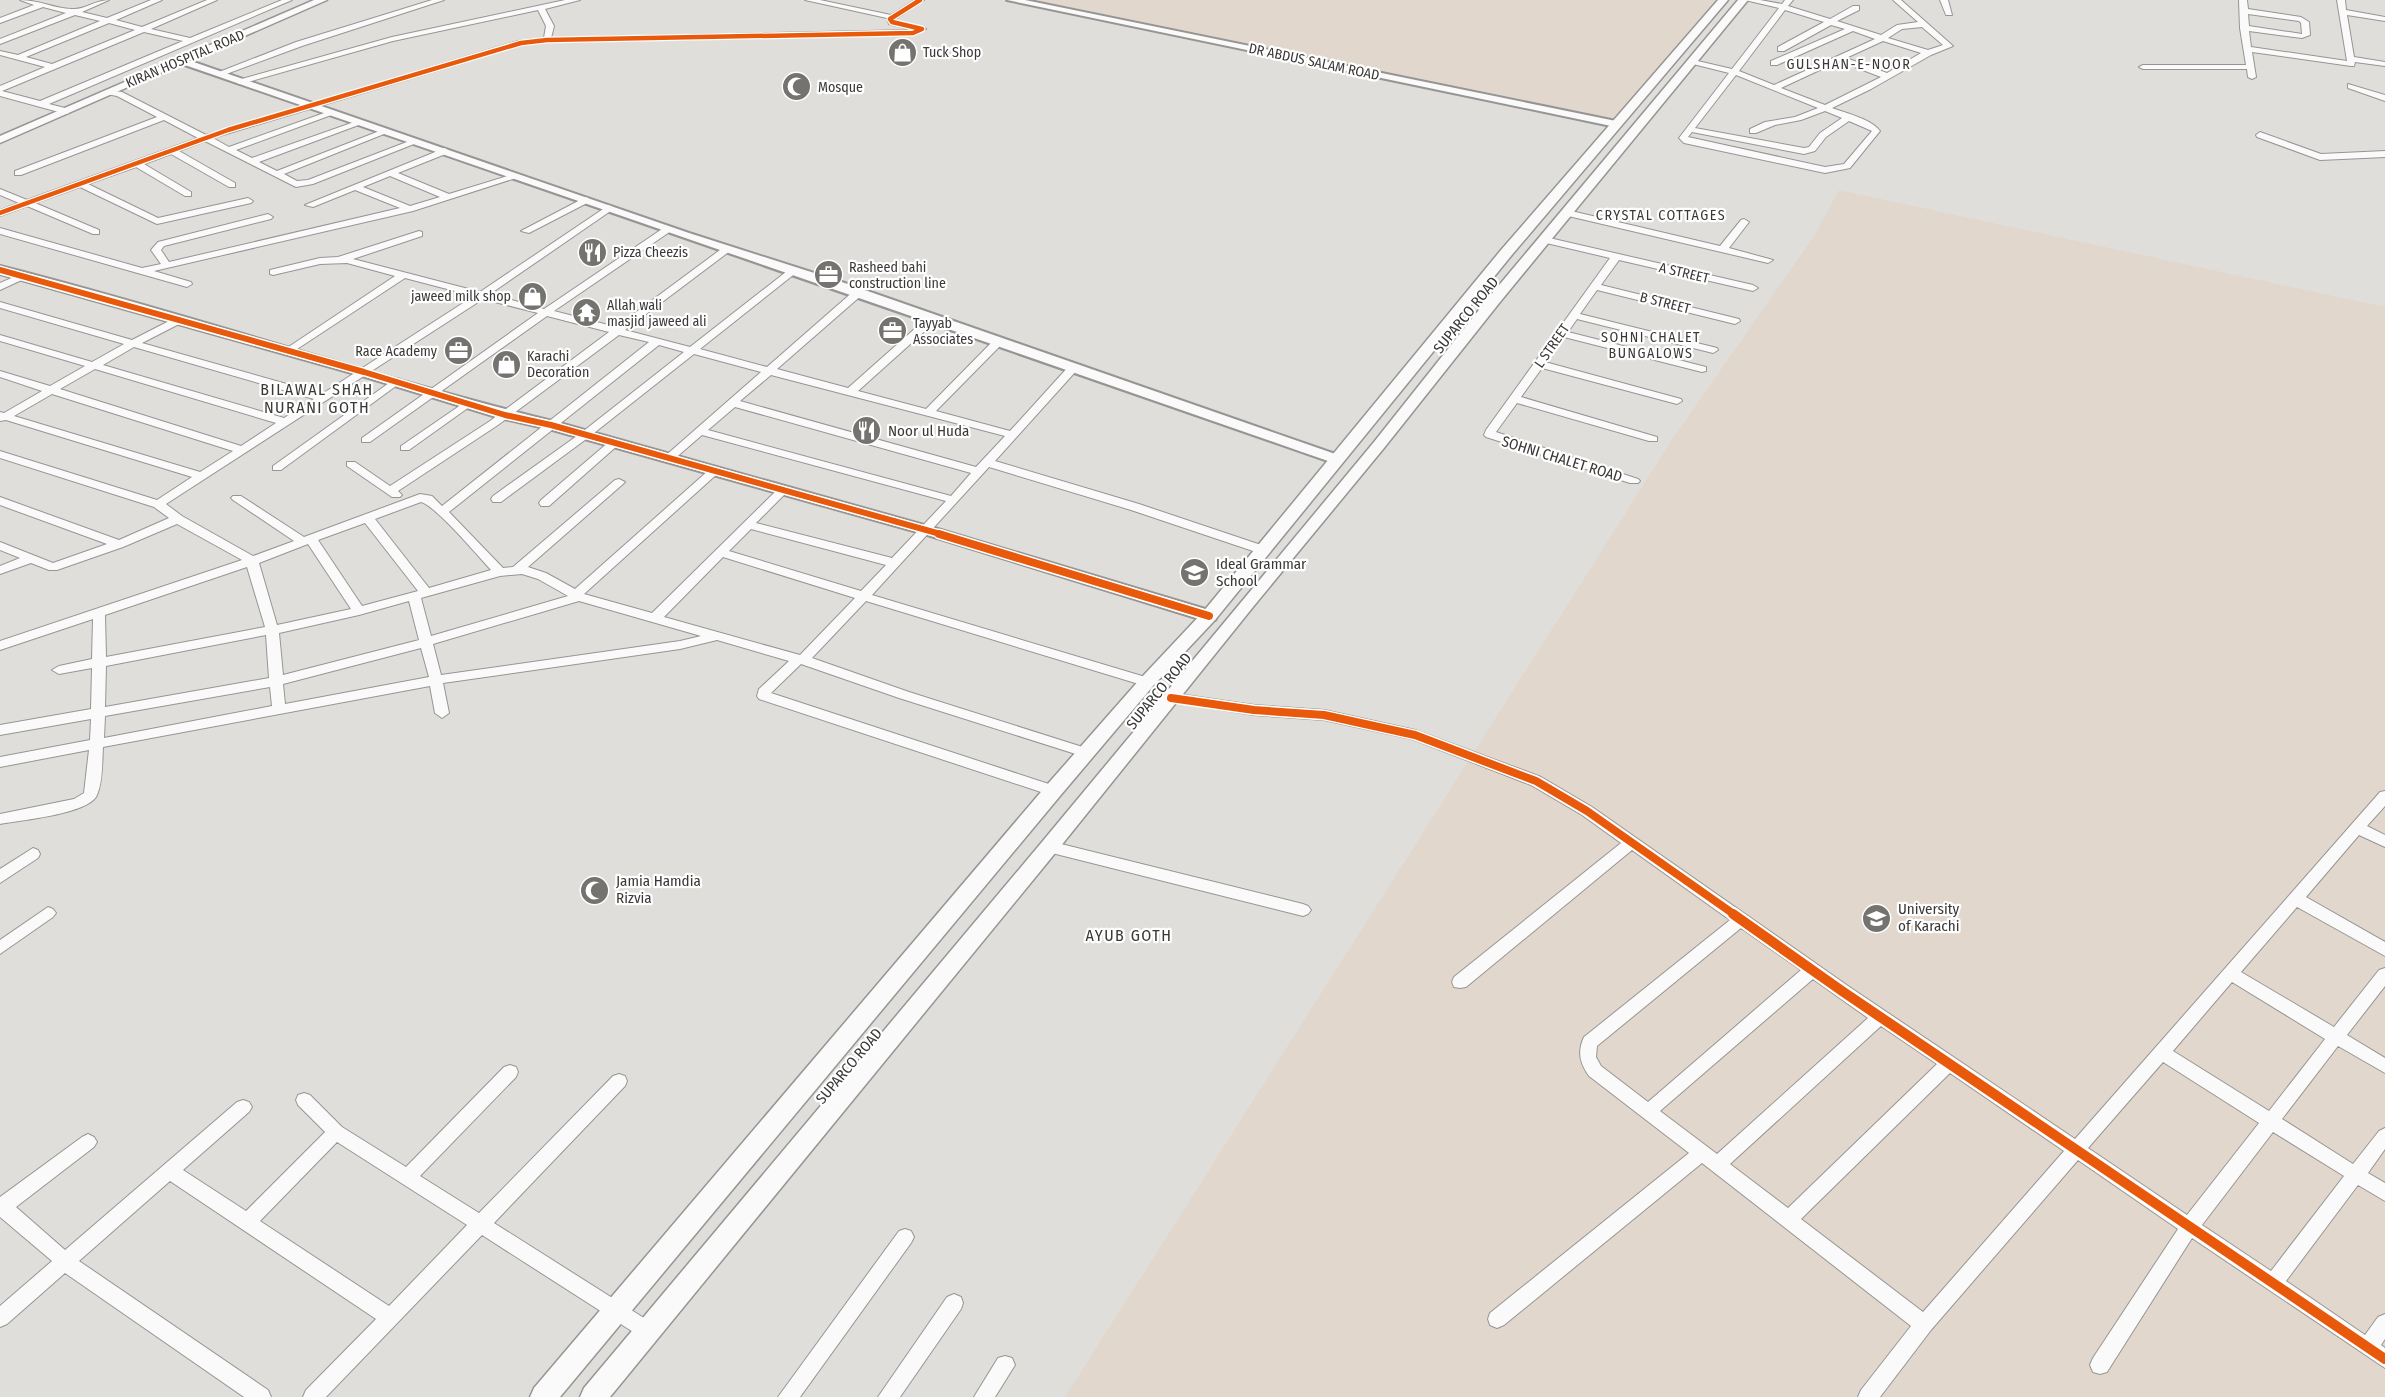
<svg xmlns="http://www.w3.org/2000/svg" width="2385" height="1397" viewBox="0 0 2385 1397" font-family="'Fira Sans Condensed',sans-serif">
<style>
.education{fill:#e2d7cd}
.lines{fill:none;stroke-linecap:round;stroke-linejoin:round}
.minor-casing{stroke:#979593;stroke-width:2}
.tertiary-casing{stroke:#979593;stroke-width:4}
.secondary-casing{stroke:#979593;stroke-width:3}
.minor{fill:#fafafa;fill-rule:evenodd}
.tertiary{fill:#fafafa;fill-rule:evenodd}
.secondary{fill:#fafafa;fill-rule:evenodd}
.cycleway-far3-casing{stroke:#fff;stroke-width:7}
.cycleway-far2-casing{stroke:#fff;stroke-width:9}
.cycleway-far1-casing{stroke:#fff;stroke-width:11}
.cycleway-casing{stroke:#fff;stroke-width:14}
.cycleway-far3{stroke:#e8590c;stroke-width:4.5}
.cycleway-far2{stroke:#e8590c;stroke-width:6}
.cycleway-far1{stroke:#e8590c;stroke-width:8}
.cycleway{stroke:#e8590c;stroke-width:10}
.labels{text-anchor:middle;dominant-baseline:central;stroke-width:4.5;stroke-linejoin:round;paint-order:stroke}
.far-poi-label{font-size:14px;fill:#3a3937;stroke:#fff;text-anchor:start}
.far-street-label{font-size:14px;fill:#3a3937;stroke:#fff}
.far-neighbourhood-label{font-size:14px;letter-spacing:1.5px;fill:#3a3937;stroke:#fff}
.street-label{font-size:15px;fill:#3a3937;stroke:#fff}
.poi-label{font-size:15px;fill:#3a3937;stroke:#fff;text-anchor:start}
.neighbourhood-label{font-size:16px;letter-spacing:1.5px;fill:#3a3937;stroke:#fff}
</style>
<rect width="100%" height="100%" fill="#e0dedb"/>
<!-- education -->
<path class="education" d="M1035,0H1724L1622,120Z
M1839,190L2385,307V1397H1065L1673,438L1814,236Z"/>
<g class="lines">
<defs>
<path id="minor" d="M20,0C40,0 55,9 72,9C84,10 96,0 109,0L82,12L107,18L151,0H162L116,20L142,27L207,0H217L151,29L190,38L282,0H292L49,104L69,109V113L66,114L0,96V86L45,67L0,55V51L18,55L100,21L75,15L0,44V39L66,13L43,7L0,23V18L34,5ZM109,23L135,30L52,64L26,57ZM144,32L183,41L40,101L2,91Z
M432,0H444L302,46L221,76L214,74L296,42Z
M565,0H580L545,9L554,26L551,38L914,30L889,24L887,18L805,0H820L891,15L915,0H924L894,20L926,29L913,35L547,42L522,45L213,138L229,147L327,112L334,114L236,150L252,158L357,121L364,123L259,162L277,171L382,130L389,132L284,174L297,181L308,180L412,140L419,142L313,184L296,187L205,141L179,151L235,183V187H229L171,154L144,164L191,192V196H185L136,167L88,184L158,218L248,198L253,201L251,203L157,224L80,187L35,203L99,230V234H93L27,206L0,216V210L19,203L0,195V189L27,200L198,138L164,120L21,175H15V171L157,117L117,96L106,94V90L122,92L206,135L518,41L544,38L546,26L538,10L393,41L241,84H238V80L392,37Z
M1745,0H1760L1782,4L1785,0H1793L1788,6L1830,19L1853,6H1859V10L1837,21L1881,35L1897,25L1918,22L1893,0H1901L1953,46L1931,55L1871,89L1832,108C1846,113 1871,119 1880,131L1850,168L1825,173L1684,143L1679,138L1729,73L1689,63V59L1732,69L1779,8ZM1785,10L1824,22L1778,47V51H1784L1831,25L1845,29L1771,61V65H1777L1853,31L1875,39L1774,85L1739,71ZM1922,27L1943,45L1928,50L1888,38L1902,29ZM1883,41L1921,53L1887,73L1846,58ZM1839,61L1881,77L1825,105L1781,88ZM1736,75L1818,108L1795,117L1765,122L1750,129V133H1756L1775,125L1801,120L1825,111L1842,118L1820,133L1809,147L1804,148L1695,128ZM1849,121L1872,131L1844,164L1825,167L1688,137L1692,132L1804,154L1815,151L1826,137Z
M1940,0H1948L1952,15H1946Z
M2239,0H2247L2248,9L2301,17L2309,22L2310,35L2302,38L2249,31L2251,47L2347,61L2337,0H2345L2346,10L2385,17V21L2347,15L2354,57L2385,62V66L2355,62L2354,66H2351L2252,52L2256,77L2252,79L2248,77L2247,69H2143L2139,67L2143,65H2246L2240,28ZM2248,14L2299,21L2301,23L2302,34L2249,26Z
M2348,84L2385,95V101L2348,88Z
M2260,132L2321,154L2385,151V157L2320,160L2257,137L2256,135Z
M445,148L449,151L448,153L398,173L449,194L514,174L522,176L413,211L154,271L191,282L192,284L187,287L0,234V228L142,268L161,264L151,250L158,242L268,214L273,217L271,219L164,246L161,250L169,262L400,208L355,190L313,207L305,205ZM390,176L440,197L410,206L363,187Z
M586,197L591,200L589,202L529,233L521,231Z
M609,205L614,208L612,210L490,294L544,309L665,227H671V231L554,311L616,327L724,247H730V251L625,330L690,347L791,268H797V272L700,349L767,367L855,290H863V294L777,369L848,388L928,317H936V321L858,391L926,409L994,340H1002V344L936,411L1010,431L1069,366H1077V370L995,461L1139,504L1267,547L1269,550L1267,553H1259L1131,510L989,467L872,595L1152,679L1154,682L1152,685H1142L866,601L812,658L909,692L1092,750L1094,753L1092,756H1082L899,698L801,664L771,693L1058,787L1060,791L1058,795L1053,796L759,699L757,696L759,689L789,661L717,640L680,649L443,683L449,713L442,718L435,713L430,686L103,747C102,762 103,781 97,795C89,814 21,820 0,824V814L74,799L84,793L89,750L0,767V757L90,740L91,719L0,735V725L91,709L92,668L59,674L52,670L59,666L92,659L93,619L0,650V641L242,560L177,524L123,547L57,570H49L31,563L0,574V566L20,558L0,550V542L53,563L107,544L0,505V497L119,540L169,518L154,507L0,458V451L157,500L192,477L6,420L0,421V412L4,413L42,391L0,377V371L50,386L85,366L0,341V335L92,362L124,344L0,308V302L132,340L175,318H183V322L142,343L322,394L474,296L405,278L288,355L284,354V350L395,276L347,263L320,264L273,275L270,274V270L320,258L338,257L419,231L422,232V236L353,259L480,292ZM483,299L538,313L362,438V442H370L547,316L609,332L490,421L390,486L355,462H347V466L392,497H400L402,495L398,491L498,425L619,335L649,342L442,506L432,496L420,494L304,537L241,496H233L231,498L233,500L294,541L253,556L182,516L166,504ZM659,345L684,352L581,433L493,496L491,499L493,502H501L589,437L694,354L761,372L664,457V461H672L702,435L946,501L892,558L756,523L788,491L786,489H778L652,613L584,594L717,474L719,472L717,470H709L575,589L546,573L528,567L623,484L625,482L619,479L615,480L513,567L503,568L449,512ZM134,347L314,399L284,418L103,365ZM95,369L276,423L241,446L60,389ZM771,375L1005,436L976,467L740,401ZM52,394L233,451L200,472L14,416ZM735,407L971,473L951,496L708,430ZM421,502C436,506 478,556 491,570L429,588L375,519ZM365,523L418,591L362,606L318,540ZM751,529L886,565L861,591L729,551ZM308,544L351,609L277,625L259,563ZM723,557L855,598L800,655L664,617ZM247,567L265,627L106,657L105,615ZM522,574L538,579L568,596L431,636L421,598L500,576ZM409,601L419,640L283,675L279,633L359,615ZM579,601L701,636L680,641L441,675L433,644ZM266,635L269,678L105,707L106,666ZM421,648L429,677L285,704L283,684ZM270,687L272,706L104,738L105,716Z
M1567,210L1720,246L1741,220L1744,219L1749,222L1729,248L1773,260L1768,263L1564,215V211Z
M1545,237L1753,285L1758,288L1753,291L1619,260L1601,285L1739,319L1740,321L1735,324L1597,290L1580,314L1717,348L1718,350L1713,353L1577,319L1568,332L1706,367V371L1702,372L1564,337L1545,362L1681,399L1682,401L1677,404L1542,368L1521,397L1657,437V441H1649L1517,403L1496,432L1638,479L1640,481L1638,483H1630L1486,437L1484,435L1486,430L1610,258L1542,242V238Z
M23,273L26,274V278L0,290V283Z
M396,378L400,379V383L281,470H273V466Z
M468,400L473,403L472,405L409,450H401V446Z
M614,440L618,441V445L549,506H541L539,503L541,500L610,441Z
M1171,693L1254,705L1324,710L1415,730L1541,777L1592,807L1848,986L2075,1139L2380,792L2385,791V806L2367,826L2385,835V847L2359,835L2306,897L2385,942V956L2297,907L2241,972L2334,1027L2379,970L2385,968V986L2347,1035L2385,1058V1073L2338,1046L2282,1119L2353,1164L2379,1131L2385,1128V1149L2368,1173L2385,1183V1201L2358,1185L2286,1281L2365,1335L2378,1317L2385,1314V1339L2381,1345L2385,1348V1368L2192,1238L2107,1372L2100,1374L2093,1372L2090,1365L2093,1358L2178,1229L2078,1160L1931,1330L1880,1397H1858L1861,1390L1911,1326L1702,1163L1504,1325L1497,1328L1490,1325L1488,1319L1490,1313L1689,1153L1589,1076C1580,1063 1577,1052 1584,1037L1730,920L1632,850L1466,987L1460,988L1454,987L1452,982L1454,977L1621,843L1582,815L1531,785L1412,739L1324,720L1254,715L1166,701L1164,698ZM1741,928L1801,970L1648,1102L1601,1066L1596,1057L1597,1046ZM1813,979L1868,1018L1717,1154L1660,1111ZM2232,982L2325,1039L2269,1111L2173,1051ZM1881,1026L1937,1064L1788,1208L1730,1164ZM2163,1062L2259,1123L2187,1215L2088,1148ZM1950,1073L2064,1151L1923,1312L1801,1219ZM2273,1132L2344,1176L2271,1271L2202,1225Z
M1049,841L1303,904L1308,906L1311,910L1308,914L1303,916L1044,851L1042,847L1044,843Z
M33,848L38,850L40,854L38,858L0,883V869Z
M48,907L53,909L56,913L53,917L0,954V940Z
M510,1065L516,1067L518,1072L516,1077L420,1176L479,1213L613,1076L619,1074L625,1076L627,1081L625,1086L494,1223L655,1325L657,1331L655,1337L648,1340L641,1337L482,1235L326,1397H303L306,1390L376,1319L170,1181L79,1261L268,1390L271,1397H244L65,1273L7,1324L0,1327V1306L52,1261L0,1217V1197L82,1137L88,1134L94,1137L97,1142L94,1147L16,1207L65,1250L237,1102L243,1100L249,1102L252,1107L249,1112L183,1170L246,1211L325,1132L298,1105L296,1100L298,1095L304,1093L310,1095L342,1127L406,1167L504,1067ZM337,1142L467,1225L389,1306L260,1221Z
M905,1229L911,1231L914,1237L911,1243L800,1397H778L899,1231Z
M954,1294L961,1297L963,1303L961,1309L900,1397H878L947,1297Z
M1005,1356L1012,1358L1015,1365L995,1397H974L998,1358Z"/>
<path id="tertiary" d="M1007,0H1025L1616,121L1621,124L1616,127Z
M182,58L689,233L836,280L1341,456L1343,459L1336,463L1331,462C947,328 563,196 179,63V59Z
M0,266C187,313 369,376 556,422L931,527L1215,612L1217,616L1215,620H1203L921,533L549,429L500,418L359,375L0,274Z"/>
<path id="secondary" d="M314,0H327L0,143V136Z
M1718,0H1728L1511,256L1215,620L1153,686L1060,796L560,1397H530L534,1388L1046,786L1141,678L1203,612L1501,250Z
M1738,0H1748L1500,302L1384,448L1253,607L1056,852L610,1397H580L584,1388L1042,842L1374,442L1490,296Z"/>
</defs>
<!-- minor casing -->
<use href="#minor" class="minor-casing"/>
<!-- tertiary casing -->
<use href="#tertiary" class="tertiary-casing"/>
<!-- secondary casing -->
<use href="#secondary" class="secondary-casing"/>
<!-- minor -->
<use href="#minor" class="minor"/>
<!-- tertiary -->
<use href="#tertiary" class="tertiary"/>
<!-- secondary -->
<use href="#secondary" class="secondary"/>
<defs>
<path id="cycleway-far3" d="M0,213L228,130L521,43L547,40L913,33L922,29L892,22L890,19L920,0"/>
<path id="cycleway-far2" d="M0,270L364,372L505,415L551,425L944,535"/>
<path id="cycleway-far1" d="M939,534L1209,616
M1171,698L1254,710L1324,715L1415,735L1536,781L1587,811L1735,915"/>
<path id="cycleway" d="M1733,914L1842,991L2385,1359"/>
</defs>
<!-- cycleway-far3 casing -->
<use href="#cycleway-far3" class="cycleway-far3-casing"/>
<!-- cycleway-far2 casing -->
<use href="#cycleway-far2" class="cycleway-far2-casing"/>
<!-- cycleway-far1 casing -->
<use href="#cycleway-far1" class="cycleway-far1-casing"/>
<!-- cycleway casing -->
<use href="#cycleway" class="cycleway-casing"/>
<!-- cycleway-far3 -->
<use href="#cycleway-far3" class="cycleway-far3"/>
<!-- cycleway-far2 -->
<use href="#cycleway-far2" class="cycleway-far2"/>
<!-- cycleway-far1 -->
<use href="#cycleway-far1" class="cycleway-far1"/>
<!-- cycleway -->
<use href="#cycleway" class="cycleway"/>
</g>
<!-- icons -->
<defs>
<symbol id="shop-disc" viewBox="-11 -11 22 22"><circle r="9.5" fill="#747370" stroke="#fff"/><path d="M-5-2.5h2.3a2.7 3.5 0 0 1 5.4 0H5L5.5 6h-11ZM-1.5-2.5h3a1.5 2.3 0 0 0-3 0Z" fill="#fff"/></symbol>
<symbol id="mosque-disc" viewBox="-11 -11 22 22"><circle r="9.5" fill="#747370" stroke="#fff"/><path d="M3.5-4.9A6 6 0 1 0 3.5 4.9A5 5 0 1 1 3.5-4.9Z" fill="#fff"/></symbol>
<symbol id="restaurant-disc" viewBox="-11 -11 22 22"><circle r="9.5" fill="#747370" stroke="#fff"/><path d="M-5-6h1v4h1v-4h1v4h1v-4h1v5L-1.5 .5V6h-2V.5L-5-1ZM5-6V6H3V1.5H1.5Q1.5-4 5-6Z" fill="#fff"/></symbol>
<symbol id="office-disc" viewBox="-11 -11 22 22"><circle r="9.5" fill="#747370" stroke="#fff"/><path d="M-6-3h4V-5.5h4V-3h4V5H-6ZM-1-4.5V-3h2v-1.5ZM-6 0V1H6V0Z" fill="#fff"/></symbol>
<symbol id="temple-disc" viewBox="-11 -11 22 22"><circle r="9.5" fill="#747370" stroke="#fff"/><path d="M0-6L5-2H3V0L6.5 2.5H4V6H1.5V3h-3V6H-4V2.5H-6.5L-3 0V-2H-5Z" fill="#fff"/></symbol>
<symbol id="school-disc" viewBox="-11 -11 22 22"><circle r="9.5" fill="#747370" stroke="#fff"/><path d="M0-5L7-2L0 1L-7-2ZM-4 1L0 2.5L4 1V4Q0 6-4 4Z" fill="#fff"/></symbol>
<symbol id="university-disc" viewBox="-11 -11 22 22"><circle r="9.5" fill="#747370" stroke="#fff"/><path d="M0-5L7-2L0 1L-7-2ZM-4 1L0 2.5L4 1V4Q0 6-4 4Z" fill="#fff"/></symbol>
</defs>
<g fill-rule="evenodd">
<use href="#shop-disc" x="886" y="36" width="33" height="33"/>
<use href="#mosque-disc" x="780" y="70" width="33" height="33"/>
<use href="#restaurant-disc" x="576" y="236" width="33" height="33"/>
<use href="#office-disc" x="812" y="258" width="33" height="33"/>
<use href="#shop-disc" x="516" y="280" width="33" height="33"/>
<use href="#temple-disc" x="570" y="296" width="33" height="33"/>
<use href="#office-disc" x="876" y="314" width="33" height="33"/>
<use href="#office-disc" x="442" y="334" width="33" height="33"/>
<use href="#shop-disc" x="490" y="348" width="33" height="33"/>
<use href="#restaurant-disc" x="850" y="414" width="33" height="33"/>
<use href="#school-disc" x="1178" y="556" width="33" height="33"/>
<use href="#mosque-disc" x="578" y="874" width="33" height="33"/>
<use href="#university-disc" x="1860" y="902" width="33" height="33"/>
</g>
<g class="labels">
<!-- far-poi labels -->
<g class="far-poi-label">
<text x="923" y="52">Tuck Shop</text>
<text x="818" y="87">Mosque</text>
<text x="613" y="252">Pizza Cheezis</text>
<text x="849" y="267">Rasheed bahi<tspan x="849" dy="16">construction line</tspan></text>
<text x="511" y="296" text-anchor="end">jaweed milk shop</text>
<text x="607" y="305">Allah wali<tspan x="607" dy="16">masjid jaweed ali</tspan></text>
<text x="913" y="323">Tayyab<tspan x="913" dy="16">Associates</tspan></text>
<text x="437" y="351" text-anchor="end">Race Academy</text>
<text x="527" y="356">Karachi<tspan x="527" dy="16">Decoration</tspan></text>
</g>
<!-- far-street labels -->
<g class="far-street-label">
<text transform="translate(185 59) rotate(-23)">KIRAN HOSPITAL ROAD</text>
<text transform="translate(1314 62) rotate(12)">DR ABDUS SALAM ROAD</text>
<text transform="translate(1684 273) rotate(13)">A STREET</text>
<text transform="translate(1665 303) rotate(14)">B STREET</text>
<text transform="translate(1552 346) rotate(-55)">L STREET</text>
</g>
<!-- far-neighbourhood labels -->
<g class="far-neighbourhood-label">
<text x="1849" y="64">GULSHAN-E-NOOR</text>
<text x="1661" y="215">CRYSTAL COTTAGES</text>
<text x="1651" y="337">SOHNI CHALET<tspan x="1651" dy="16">BUNGALOWS</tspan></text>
</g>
<!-- street labels -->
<g class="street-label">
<text transform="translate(1466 315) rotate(-51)">SUPARCO ROAD</text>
<text transform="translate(1562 459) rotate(17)">SOHNI CHALET ROAD</text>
<text transform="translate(1159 691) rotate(-51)">SUPARCO ROAD</text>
<text transform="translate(849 1066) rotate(-50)">SUPARCO ROAD</text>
</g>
<!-- poi labels -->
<g class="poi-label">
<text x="888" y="431">Noor ul Huda</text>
<text x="1216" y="564">Ideal Grammar<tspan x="1216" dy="17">School</tspan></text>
<text x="616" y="881">Jamia Hamdia<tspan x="616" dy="17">Rizvia</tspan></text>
<text x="1898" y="909">University<tspan x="1898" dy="17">of Karachi</tspan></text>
</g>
<!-- neighbourhood labels -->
<g class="neighbourhood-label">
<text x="317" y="389">BILAWAL SHAH<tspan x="317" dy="18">NURANI GOTH</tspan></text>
<text x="1129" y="935">AYUB GOTH</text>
</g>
</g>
</svg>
